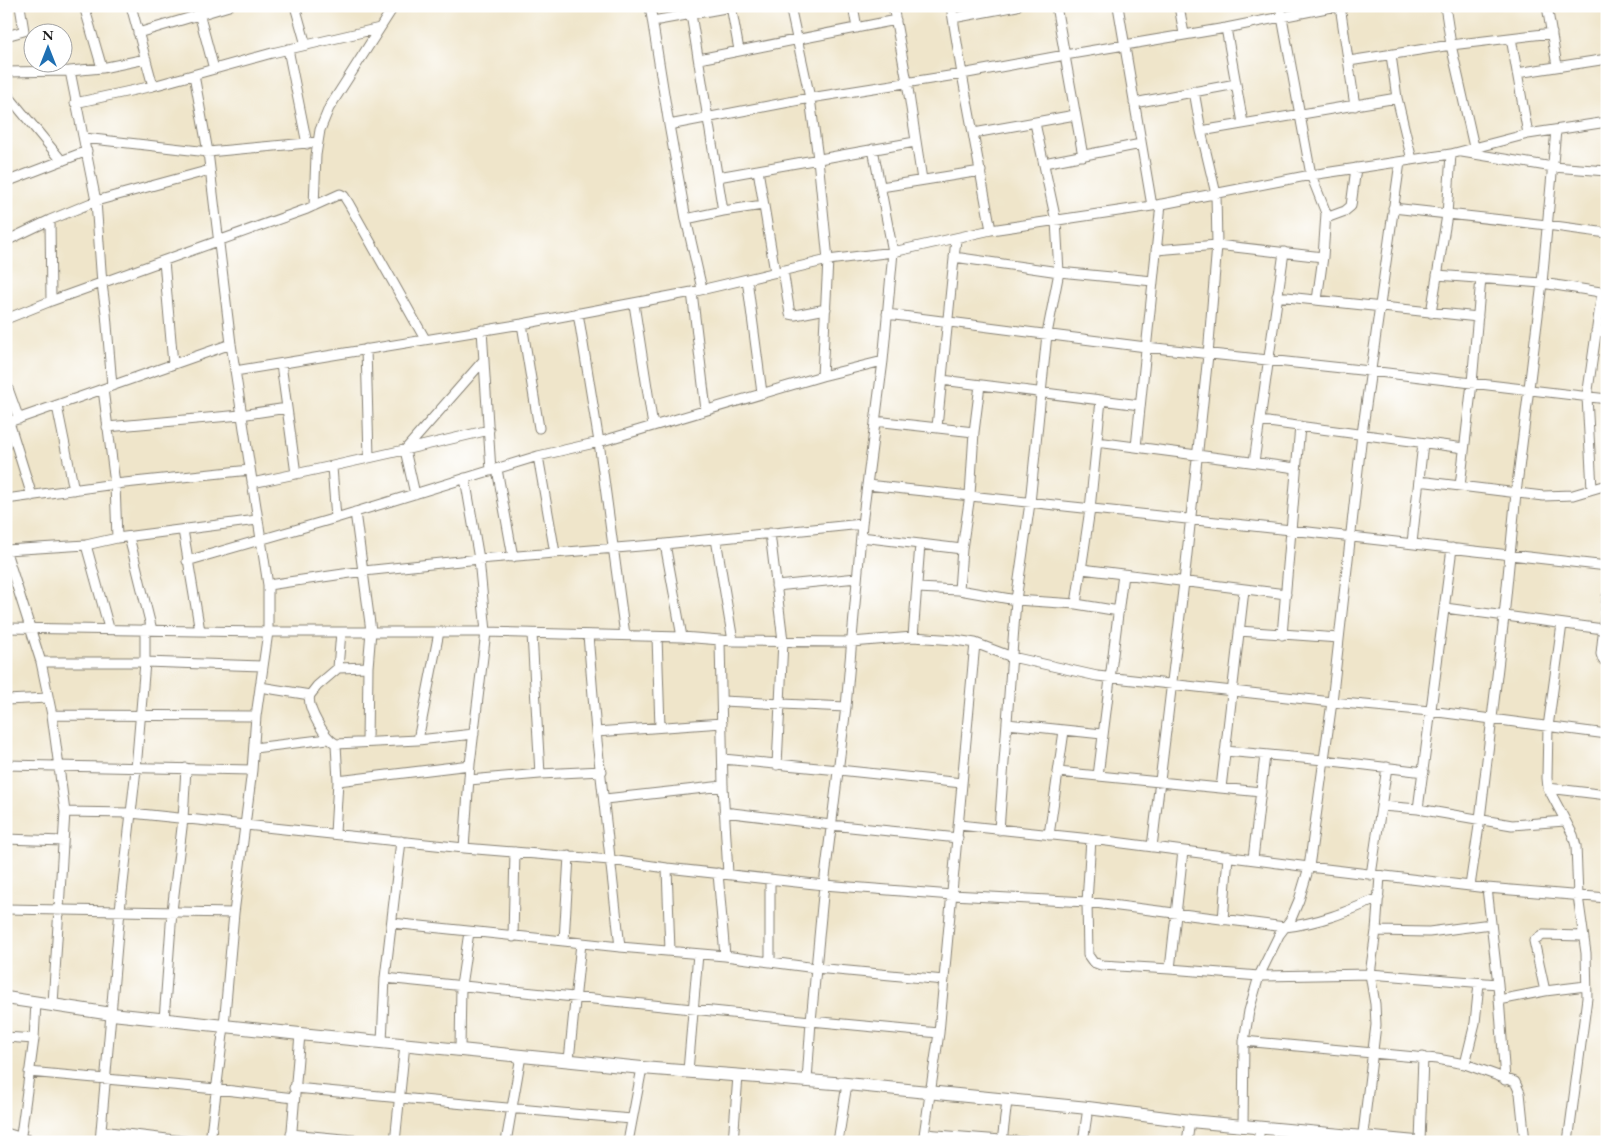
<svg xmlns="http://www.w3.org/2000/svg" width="1613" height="1148" viewBox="0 0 1613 1148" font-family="'EB Garamond',serif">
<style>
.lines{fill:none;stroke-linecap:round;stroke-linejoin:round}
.minor-casing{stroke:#868073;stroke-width:11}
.highway-casing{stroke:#868073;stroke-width:14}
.minor{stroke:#fff;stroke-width:9}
.highway{stroke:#fff;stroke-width:12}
</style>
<rect width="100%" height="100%" fill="#fff"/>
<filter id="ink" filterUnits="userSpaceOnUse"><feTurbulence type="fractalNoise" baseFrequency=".02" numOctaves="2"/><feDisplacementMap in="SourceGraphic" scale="10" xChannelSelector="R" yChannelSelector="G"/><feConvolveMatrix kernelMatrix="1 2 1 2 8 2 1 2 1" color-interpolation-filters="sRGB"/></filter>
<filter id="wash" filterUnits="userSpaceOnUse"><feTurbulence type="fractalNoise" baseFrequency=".0096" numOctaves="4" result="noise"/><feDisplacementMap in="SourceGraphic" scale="20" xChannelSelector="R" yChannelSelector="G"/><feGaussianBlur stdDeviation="1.12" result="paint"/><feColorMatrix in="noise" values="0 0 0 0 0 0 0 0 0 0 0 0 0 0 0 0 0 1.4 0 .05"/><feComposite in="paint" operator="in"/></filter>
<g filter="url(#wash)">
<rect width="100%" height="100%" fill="#efe5ca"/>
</g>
<g filter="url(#ink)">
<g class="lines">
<defs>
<path id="minor" d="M84,6L102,68
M131,6L153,86
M197,6L214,69
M295,6L306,45
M650,6L669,125L686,219L702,289
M731,6L739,50
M790,6L810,98L818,159L828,260L822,376
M853,6L857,28
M893,6L907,82L922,180
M951,6L962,74L991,230
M1056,6L1083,156
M1118,6L1152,206
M1179,6L1184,34
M1280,6L1311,175L1326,213L1323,257L1317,300
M1340,6L1355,106
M1445,6L1451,45L1474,147
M1547,6L1557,66
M691,14L723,211
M953,18L1017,6
M653,21L731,7
M1226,28L1243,123
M138,33L229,6
M6,36L24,31L20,6
M1511,38L1528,134
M288,49L307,144
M1391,55L1397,98L1412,160
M699,59L896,20
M1349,61L1451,45L1552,33
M70,71L96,201L102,284L106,313L112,386
M6,72L70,71L102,68L146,59
M1517,73L1607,59
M194,75L208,152L231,344L268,585V632L256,716L252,770L234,913L224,1026L210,1142
M6,93L62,161
M75,103L153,86L272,53L380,28
M1134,103L1236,84
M669,125L810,98L962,74L1065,55L1226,28L1337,6
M1201,131L1397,98
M974,133L1075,115
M84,138L208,152L318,142
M1462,152L1553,167L1607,171
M1044,163L1141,144
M758,170L775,272
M718,177L915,142
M6,182L87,151
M881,187L981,171
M314,206L316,155L320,130L329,108L394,6
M1393,208L1547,225L1607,233
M1326,218L1345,211L1351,206L1356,168
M686,219L723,211L763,205
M50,220L51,301
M6,241L50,220L96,201L210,170
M1156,250L1217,245L1323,257
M954,257L1059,272L1153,281
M164,261L173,364
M783,270L790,314L795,315L826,309
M1437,275L1542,283L1607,293
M747,279L762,393
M692,292L706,410
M1277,296L1478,317
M634,304L653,426
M578,313L599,442L625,635
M1431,313L1447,215L1451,154
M887,314L1146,347L1370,371L1607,399
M6,319L51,301L307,209L340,194L344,196L349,204L425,339
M522,324L539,428
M482,330L491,471
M1596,331L1607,332
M366,349L369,457
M281,364L296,474
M235,371L522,324L692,292L828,260L893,252L991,230L1152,206L1311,175L1451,154L1528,134L1607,122
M942,380L1140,405
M6,383L19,419
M103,389L115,484L117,538
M57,406L74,490
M875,421L974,432
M1260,421L1464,448
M9,422L32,496
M6,423L231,344
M107,427L241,415L287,408
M937,427L956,239
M1097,442L1296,468
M1136,447L1161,204
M538,456L555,553
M1254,462L1284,252
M332,467L336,518
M497,469L513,557
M1419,481L1543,496L1573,495L1607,485
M252,483C331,467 410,449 489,430
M867,485L1291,530L1607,566
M1460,486L1472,383L1481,278
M1592,489L1587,397L1602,292
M415,494L405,450L483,361
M6,499L115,484L250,470
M355,512L371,631L368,667L367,742
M183,530L200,631
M770,533L783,641L777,765
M129,537L152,630
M861,537L962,549
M716,539L733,641
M1412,543L1423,443
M665,544L682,637
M86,545L109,628
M6,550L86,545L117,538L257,520
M6,552L41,662L52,715L65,812L53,1004
M187,561L336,518L538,456L599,442L822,376L883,361
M1082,569L1286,594
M268,585L364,571L479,559L665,544L862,524
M776,586L857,578
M917,588L959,590L1016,600L1076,604L1119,611
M959,590L962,549L970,495L974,432L980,385
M1607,596L1601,654L1603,660L1607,662
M1076,604L1090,509L1101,400
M1445,608L1603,629
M1562,624L1548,727L1547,778L1548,788L1573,835L1576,846L1578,896L1586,953L1587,998L1568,1142
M6,628L268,632H486L682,637L733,641L852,642L913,637L955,640L975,643L1012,657L1097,676L1332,702L1430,711L1607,734
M1239,631L1339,638
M532,634L540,774
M588,635L596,732L620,947
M1282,635L1300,426
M657,637L660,727
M913,637L920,544
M720,641L723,786L728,874
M41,662H145L262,666
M338,668L368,667
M260,687L310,695L317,686L338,668L341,632
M310,695C306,708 325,738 336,744L418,740L474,734
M6,700L48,698
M722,701L846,707
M52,715L256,716
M1007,724L1102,734
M596,732L722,723
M418,740L439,632
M254,748L328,739
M1225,751L1324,760L1424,772
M723,759L839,770L962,783
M6,765L252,770
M1058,772L1261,792
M1098,776L1123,574
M469,780L540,774L602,771
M338,781L470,765
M1221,788L1244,590
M1548,788L1607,795
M605,799L723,786
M1382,806L1418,809L1512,825L1565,821
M1418,809L1452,548
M65,812L131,813L464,848L610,860L667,868L824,885L952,895L1087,902L1285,927C1320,923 1346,912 1379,898
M724,812L831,825L958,838
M959,825L1091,839L1309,867L1487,888L1607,898
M999,830L1016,600L1030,503L1047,334L1059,272L1056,221L1035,123
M335,833L338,781L336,744
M1049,835L1064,731
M6,839L63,841
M1091,839L1087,902L1088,955L1093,962L1101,965L1170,969L1259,976L1370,974L1498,984
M1152,847L1184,582L1208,355L1217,245L1216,194L1201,131L1194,91
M464,848L470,764L486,632L479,559L465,478
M1253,859L1265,755
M667,868L670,951
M718,873L725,956
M1371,875L1387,767
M770,880V962
M1470,886L1480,819L1504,617L1516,493L1542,283L1556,130
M1487,888L1498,984L1505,1080
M6,909L234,913
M1223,920L1228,856
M392,923L620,947L725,956L816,968L944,980
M1376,931L1429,932L1491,924
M513,937L515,852
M564,941L569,856
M1170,969L1183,851
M385,978L811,1021L939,1033
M1545,991L1534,941L1543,935L1583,936
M1499,1000L1545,991L1586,986
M164,1020L172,911L183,819L186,768
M6,1037L34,1039
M1244,1041L1437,1059L1465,1064L1515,1082L1520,1093L1525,1142
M382,1042L385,978L401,841
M460,1049L461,986L469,932
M569,1060L581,943
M1465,1064L1475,1023L1479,983
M688,1071L698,954
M29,1072L216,1089L294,1098
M807,1081L811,1021L824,885L846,707L862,524L883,361L893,252L873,149
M294,1088C407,1098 519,1110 632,1119
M1243,1126L1244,1041L1249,1011L1259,976L1279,935L1291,919L1299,900L1309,867L1332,702L1362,434L1400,162
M101,1131L192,1142
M6,1133L36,1142
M291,1134L374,1142
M924,1134L1027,1142
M20,1142L34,1039L36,1002
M100,1142L120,910L136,769L145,662V629
M291,1142L300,1034
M395,1142L405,1044
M506,1142L521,1056
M628,1142L642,1068
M733,1142L738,1076
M838,1142L847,1084
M923,1142L939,1033L975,643
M1002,1142L1007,1101
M1083,1142L1088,1108
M1187,1142L1190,1121
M1258,1142L1260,1127
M1362,1142L1376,1025L1375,1004L1370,974L1376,931L1380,876
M1420,1142L1423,1057"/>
<path id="highway" d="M6,998L112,1014L300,1034L642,1068L847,1084L1088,1108L1190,1121L1416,1142"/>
</defs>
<!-- minor casing -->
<use href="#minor" class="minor-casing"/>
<!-- highway casing -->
<use href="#highway" class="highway-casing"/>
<!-- minor -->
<use href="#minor" class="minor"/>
<!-- highway -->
<use href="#highway" class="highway"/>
</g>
</g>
<!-- margin -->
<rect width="1613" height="1148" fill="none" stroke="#fff" stroke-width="25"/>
<!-- north arrow -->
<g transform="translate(48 48)"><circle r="24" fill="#ffffff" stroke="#a4a4a4"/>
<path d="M0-4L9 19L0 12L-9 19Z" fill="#1f6fb2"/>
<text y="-8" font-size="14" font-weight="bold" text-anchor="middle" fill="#1c1c1c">N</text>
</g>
</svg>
